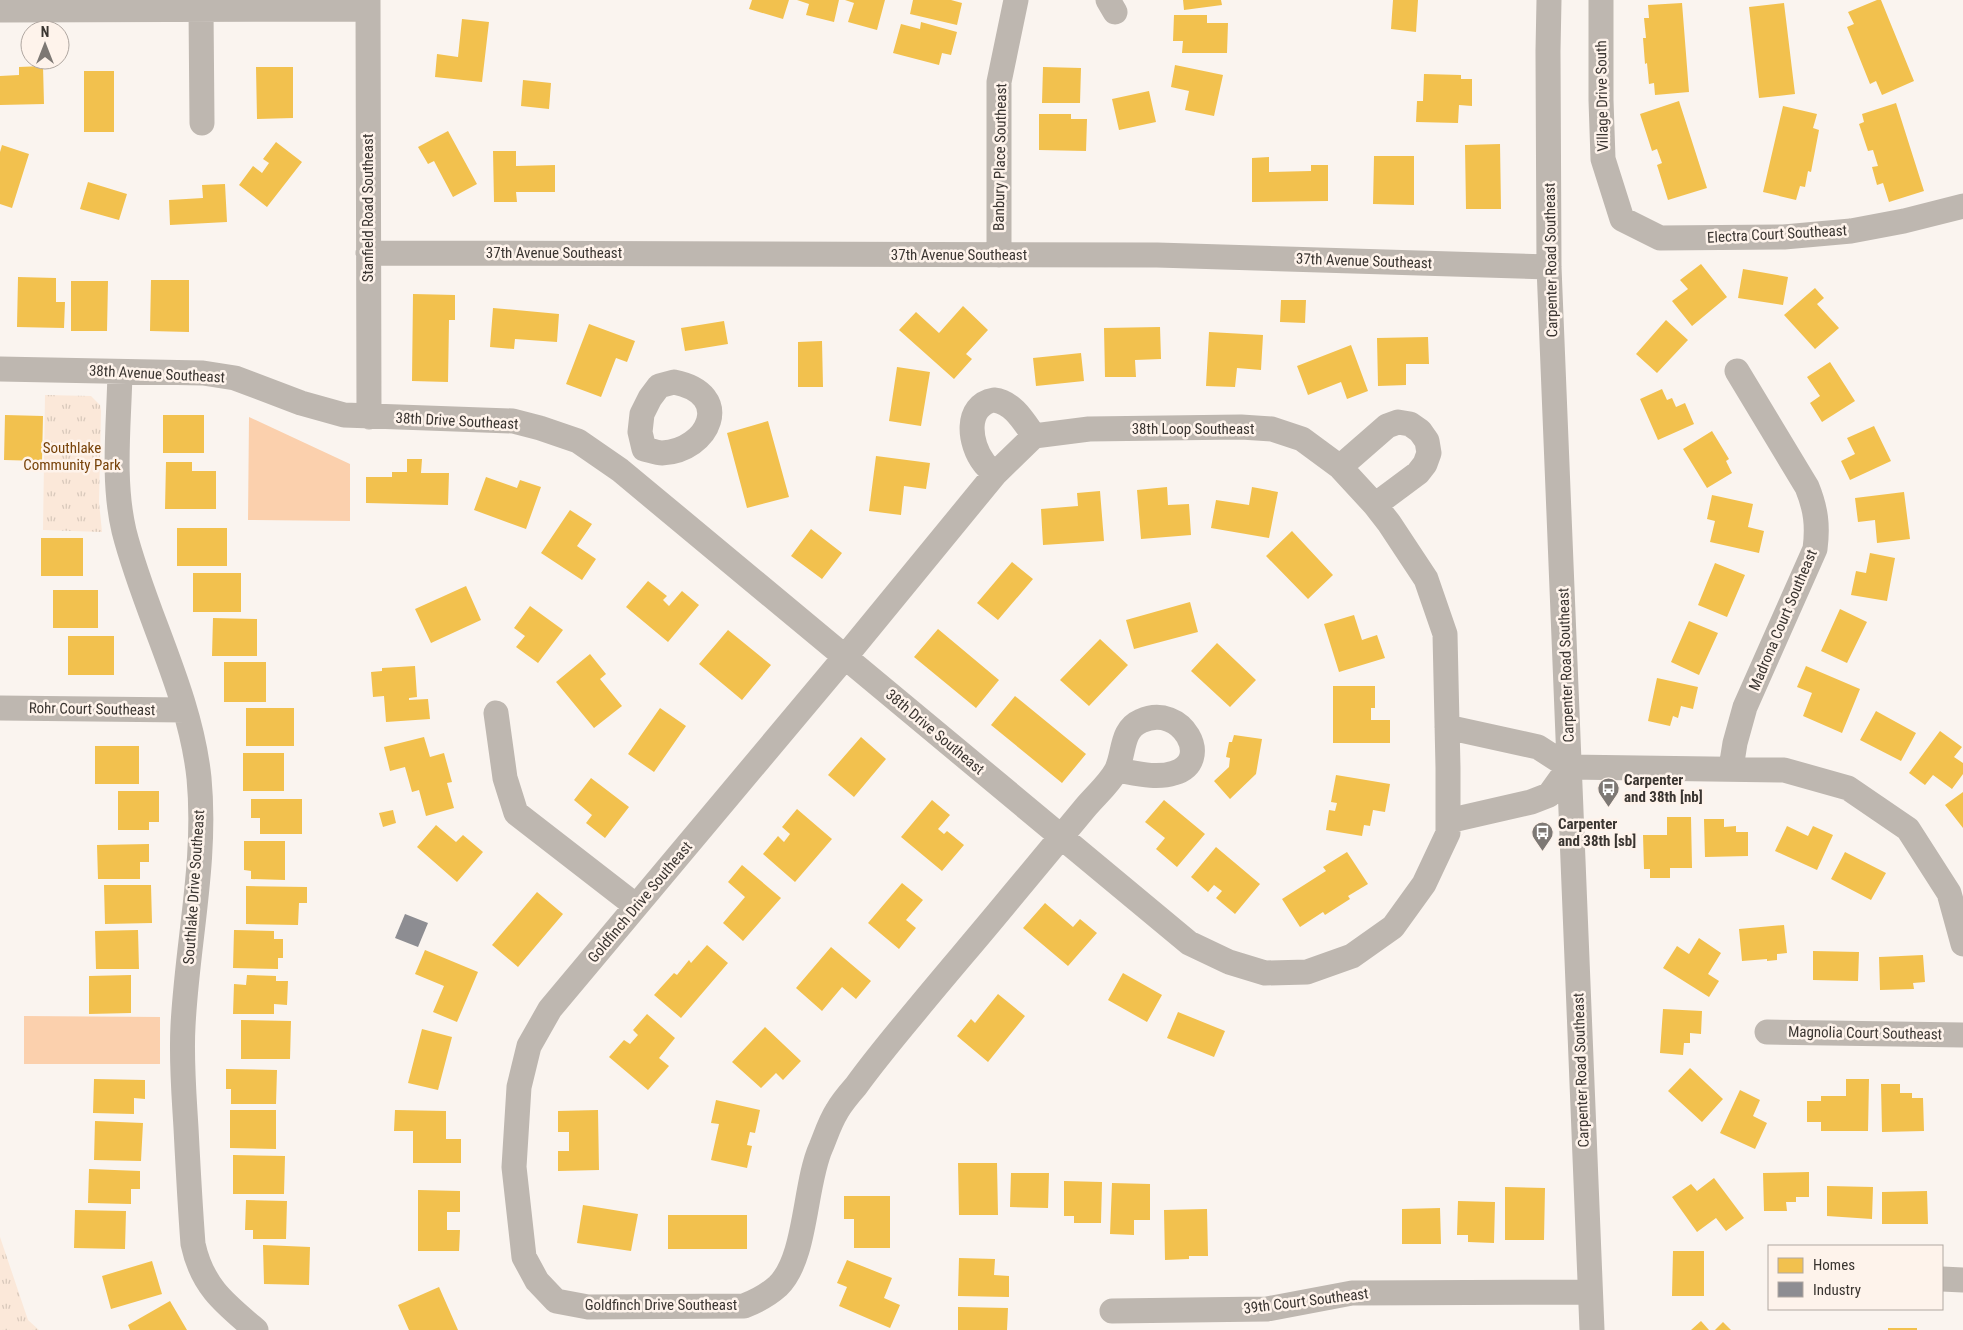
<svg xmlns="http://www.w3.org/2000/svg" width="1963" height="1330" viewBox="0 0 1963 1330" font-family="'Roboto Condensed',sans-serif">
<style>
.park{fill:url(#park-tufts)}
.water{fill:#fbd0ad}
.homes{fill:#f2c14e}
.industry{fill:#8d8d92}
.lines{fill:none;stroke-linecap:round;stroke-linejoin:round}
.minor{stroke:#beb7b0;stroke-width:25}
.labels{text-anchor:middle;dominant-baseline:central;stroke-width:5;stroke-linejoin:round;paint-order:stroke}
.street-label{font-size:15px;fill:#3a3531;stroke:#fef3eb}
.park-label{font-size:15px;fill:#78430a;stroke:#fef3eb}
.poi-label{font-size:15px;font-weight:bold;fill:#3a3531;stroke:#fef3eb;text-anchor:start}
</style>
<defs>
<pattern id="park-tufts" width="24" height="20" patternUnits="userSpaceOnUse" patternTransform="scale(1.25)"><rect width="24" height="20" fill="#fbe8d9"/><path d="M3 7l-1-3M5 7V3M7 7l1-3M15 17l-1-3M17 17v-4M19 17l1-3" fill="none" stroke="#d8c8bb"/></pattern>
</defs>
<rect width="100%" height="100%" fill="#faf4ef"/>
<!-- park -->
<path class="park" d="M45,395L91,396L100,405L101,411L99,502L102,532L43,530Z
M0,1237L28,1320L39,1330H0Z"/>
<!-- water -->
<path class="water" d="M249,417L350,464V521L248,520Z
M24,1016L160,1017V1064H24Z"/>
<!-- homes -->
<path class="homes" d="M752,0H789L783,19L749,9Z
M797,0H839L834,22L806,15L809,4Z
M845,0H885L877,30L848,22L854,3Z
M913,0H951L962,3L957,25L910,14Z
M1183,0H1221L1222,5L1184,10Z
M1393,0H1418L1416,32L1391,29Z
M1877,0H1881L1914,81L1882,95L1876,81L1870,84L1847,27L1854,24L1848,12Z
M1682,3L1689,92L1655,95L1654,83L1649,84L1647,63L1645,64L1643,38H1646L1644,18H1649L1648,5Z
M1784,3L1795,94L1759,98L1749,7Z
M1174,15H1207V23H1228L1227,53H1182L1183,41H1173Z
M462,19L489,22L482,82L435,77L437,54L458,57Z
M921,22L957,32L951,55L942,53L939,65L893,53L901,24L920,29Z
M1175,65L1223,75L1214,116L1185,110L1189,91L1171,87Z
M43,66L44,104L0,105V76L19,75V67Z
M256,67H293V118L257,119Z
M1043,67L1081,68L1080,103H1042Z
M84,71H114V132H84Z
M1424,74L1461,75V79H1472V106L1459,105L1458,123L1416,122L1417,101H1423Z
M523,80L551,83L549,109L521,106Z
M1149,91L1156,122L1119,130L1112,99Z
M1679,101L1707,188L1668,200L1657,165L1662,163L1657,149L1652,151L1640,114Z
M1896,103L1924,191L1889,202L1883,183L1877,185L1872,167L1878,166L1873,150L1868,151L1859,124L1864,122L1862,114Z
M1783,106L1817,114L1813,128L1819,130L1811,172L1808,171L1805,187L1800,186L1796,200L1763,192Z
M1039,114H1071V119H1087L1086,151L1039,150Z
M448,131L477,184L453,197L434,161L428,164L418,147Z
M276,142L302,162L267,207L239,185L253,166L262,173L269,163L263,159Z
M1500,144L1501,209H1466L1465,145Z
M2,145L29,154L12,208L0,204V152Z
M493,151H516V166L555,165V192H516L517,202H494Z
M1374,156H1414V205L1373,204Z
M1269,157V172L1311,171V165H1328V201L1252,202V158Z
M88,182L127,194L119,220L80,209Z
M225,184L227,222L170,225L169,200L203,198L202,185Z
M1701,264L1727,297L1692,326L1672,301L1688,289L1680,280Z
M1743,269L1788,277L1783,305L1738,298Z
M18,277L56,278V302H65L64,328L17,327Z
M151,280H189V332L150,331Z
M71,281H108L107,331H71Z
M1815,288L1824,298L1817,304L1839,328L1815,349L1784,315Z
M413,294L455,295V320H449L448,382L412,381Z
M1281,300H1306L1305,323L1280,322Z
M963,306L988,330L966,354L972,359L954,379L899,330L916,312L939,333Z
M493,308L559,314L557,342L515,339L514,349L490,347Z
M1666,320L1688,340L1657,373L1636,354Z
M724,321L728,344L685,351L681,328Z
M589,324L635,341L627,362L616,358L601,397L566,384Z
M1160,327L1161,359L1135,360L1136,377H1105L1104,328Z
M1209,332L1263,335L1261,370L1237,368L1235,387L1206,386Z
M1428,337L1429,364H1406V385L1378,386L1377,338Z
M822,341L823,387H798V342Z
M1351,345L1368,391L1347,399L1341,382L1308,395L1297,366Z
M1081,353L1084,381L1036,386L1033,358Z
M1830,362L1855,401L1822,422L1810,403L1820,396L1807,377Z
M897,367L930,372L921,426L889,421Z
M1662,389L1667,400L1672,398L1676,407L1685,403L1694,424L1658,440L1640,399Z
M5,415L43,416L42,461L4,460Z
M163,415H204V453H163Z
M768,421L789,497L747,508L727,433Z
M1874,426L1891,461L1850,480L1841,461L1855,454L1847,438Z
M1712,431L1729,459L1726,461L1732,473L1707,488L1683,449Z
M876,456L930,463L926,489L904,486L901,515L869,511Z
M407,459H422L421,473H449L448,505L366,503V477H392V472H407Z
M166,462H192V471H216V509H165Z
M486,477L517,488L520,480L541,487L526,529L474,510Z
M1167,487L1168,505L1189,504L1191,535L1141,539L1137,490Z
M1252,487L1278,492L1269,538L1211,528L1216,500L1249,505Z
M1100,491L1104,541L1043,545L1041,509L1078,506L1077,493Z
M1904,492L1910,539L1877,543L1875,520L1858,522L1855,498Z
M1712,495L1753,504L1748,527L1764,531L1759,553L1710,542L1715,521L1707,519Z
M570,510L592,524L577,546L596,559L582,580L541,553Z
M177,528H227V566H177Z
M811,529L842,553L822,579L791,556Z
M1292,531L1333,575L1308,599L1266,556Z
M41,538H83V576H41Z
M1870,553L1895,558L1887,601L1851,595L1856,571L1866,573Z
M1012,562L1033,579L998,620L977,603Z
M1715,563L1745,575L1727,617L1698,605Z
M193,573H241V612H193Z
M648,581L667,596L663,600L669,606L682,591L699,605L668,642L626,607Z
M466,586L481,620L431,643L415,609Z
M53,590H98V628H53Z
M1190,602L1198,632L1134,649L1126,620Z
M530,606L563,630L538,663L516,647L525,636L514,628Z
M1840,609L1867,622L1847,663L1821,651Z
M1354,615L1362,640L1377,635L1385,658L1339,672L1324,624Z
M213,618L257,619V656H212Z
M1689,621L1718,633L1699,675L1671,662Z
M938,629L999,680L976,708L914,657Z
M728,630L771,665L742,700L699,664Z
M68,636H114V675H68Z
M1100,639L1128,665L1089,706L1060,680Z
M1217,643L1256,680L1230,707L1191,671Z
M590,654L606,674L600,679L622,706L594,728L556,682Z
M224,662H266V702H224Z
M415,666L417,697L409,698V700L428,699L430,719L386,722L384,696L373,697L371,672L382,671V668Z
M1806,666L1860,689L1842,733L1803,716L1812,693L1797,687Z
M1657,678L1698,687L1693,709L1681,706L1678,718L1673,716L1670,726L1648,721Z
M1333,686H1375V708H1371V720H1390V743H1333Z
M1015,696L1086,754L1062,783L991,725Z
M246,708H294V746H246Z
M660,708L686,726L654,772L628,754Z
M1876,711L1916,733L1901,761L1860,740Z
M1940,731L1962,747L1954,757L1963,763V774L1952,789L1933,775L1925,785L1909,773Z
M1234,735L1262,739L1256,774L1230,799L1214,781L1229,767L1230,758L1226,757L1229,742H1232Z
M424,737L430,757L444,753L452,782L447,783L454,808L426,816L419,790L412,792L405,767L390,771L384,747Z
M861,737L886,759L854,797L828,775Z
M95,746H139V784H95Z
M243,753H284V791H243Z
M1336,775L1390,784L1385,812L1373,810L1370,826L1364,825L1362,836L1326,830L1329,810L1335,811L1337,803L1331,802Z
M591,778L629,807L605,838L586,823L592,815L574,800Z
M118,791H159V822H149V830H118Z
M1963,792V828L1945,805Z
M251,799H302V834H260V818H251Z
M932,800L950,815L938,829L944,834L947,831L964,845L942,871L901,837Z
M1164,800L1205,834L1177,867L1156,849L1165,838L1145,822Z
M797,809L832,839L795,882L763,854L778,836L784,842L790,834L782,827Z
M393,810L396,823L383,827L379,813Z
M1667,817H1691L1692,868H1670V878H1650V869H1644L1643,835H1667Z
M1704,819H1724V827L1736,826V832H1748V856L1705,857Z
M436,825L456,842L463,835L483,852L457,882L417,847Z
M1787,826L1808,836L1813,826L1833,835L1817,870L1775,851Z
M244,841H285V880L251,879V871L244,870Z
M149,844V862H140V879H98L97,845Z
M1216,847L1260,884L1235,914L1216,898L1222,891L1214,885L1208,892L1191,877Z
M1347,852L1368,884L1348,896L1350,899L1325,915L1323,912L1300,927L1282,899L1326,871L1323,867Z
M1845,852L1886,873L1871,900L1831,879Z
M742,865L781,898L743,941L723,923L745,897L728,882Z
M902,883L923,900L906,920L916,928L899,949L868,923Z
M104,885H151L152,923L105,924Z
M246,886L307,887V903H299L298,925L246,924Z
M537,892L563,914L518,967L492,945Z
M1045,903L1073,927L1080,919L1097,933L1068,966L1023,928Z
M1784,925L1787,953L1777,954V960L1767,961V959L1742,961L1739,929Z
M138,930L139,969H96L95,931Z
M234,930L274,931V939H283V958H278V969L233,968Z
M1699,938L1721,953L1708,974L1719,981L1709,997L1663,968L1677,946L1689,954Z
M707,945L728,963L681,1018L654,995L674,973L677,975L689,960L691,963Z
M831,947L871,981L856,999L842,987L822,1011L796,988Z
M425,950L478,972L457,1022L433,1012L444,986L415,974Z
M1813,951L1859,952L1858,981L1813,980Z
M1923,955L1925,982L1913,983L1914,989L1880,990L1879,957Z
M1123,973L1162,995L1147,1022L1108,1000Z
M131,975V1013L89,1014V976Z
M247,975L276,976V981H288L287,1005L274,1004V1014H233L234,984L246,985Z
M998,994L1025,1016L988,1062L957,1036L971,1019L975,1023Z
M1663,1009L1702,1011L1701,1034L1690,1033V1043H1684L1683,1055L1660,1053Z
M1178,1012L1225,1031L1214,1057L1167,1038Z
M647,1014L675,1038L659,1058L669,1066L648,1090L609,1057L624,1040L630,1044L638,1035L633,1030Z
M241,1020L291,1021L290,1059H241Z
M765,1027L801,1061L783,1080L776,1073L761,1088L732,1062Z
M422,1029L452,1037L438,1090L408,1083Z
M1690,1068L1723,1099L1702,1122L1668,1091Z
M226,1069L277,1070L276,1104H231V1089H226Z
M94,1079L145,1080V1099L134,1098V1114L93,1113Z
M1846,1079H1869L1868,1131H1821V1122H1807V1101H1821V1096H1846Z
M1881,1084H1900V1093H1912V1098H1923L1924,1131L1882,1132Z
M1740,1090L1760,1100L1753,1116L1767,1123L1755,1149L1720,1133Z
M716,1100L760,1110L755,1133L750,1132L747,1145L752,1146L747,1168L711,1160L719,1124L711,1123Z
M230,1110H276V1149L230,1148Z
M395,1110L446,1111V1139H461V1163H413V1131H394Z
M598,1110L599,1170L558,1171V1151H569V1132H558V1111Z
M95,1121L143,1123L141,1161L94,1160Z
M233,1155L285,1156L284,1194H233Z
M958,1163H997L998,1215H959Z
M89,1169L140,1171V1189H131V1204L88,1203Z
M1809,1172V1197H1796V1202H1786L1787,1211H1764L1763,1173Z
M1011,1173H1049L1048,1208L1010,1207Z
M1714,1178L1744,1218L1726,1231L1716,1218L1697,1232L1672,1197L1691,1184L1697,1191Z
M1064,1181L1102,1182L1101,1223H1074V1216H1064Z
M1112,1183L1150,1184V1220H1134V1235L1110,1234Z
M1827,1186L1873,1187L1872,1219L1827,1216Z
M1505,1187L1545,1188L1544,1240H1505Z
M418,1190L460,1191V1212H447V1230H460L459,1251H418Z
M1927,1191L1928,1224H1882V1192Z
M844,1196H890V1248H854V1219H844Z
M246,1200L287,1201L286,1239H253V1230H245Z
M1458,1201L1495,1202L1494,1243L1468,1242V1235H1457Z
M583,1205L638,1214L631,1251L577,1243Z
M1440,1208L1441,1244H1402V1209Z
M1207,1209L1208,1256H1189V1259L1165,1260L1164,1210Z
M75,1210L126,1211L125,1249L74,1248Z
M668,1215H747V1249H668Z
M263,1245L310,1247L309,1285L264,1284Z
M1673,1251H1704V1296H1672Z
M959,1258L995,1259L994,1275L1009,1276V1297L958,1296Z
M847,1260L892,1278L884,1298L900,1305L890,1328L839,1306L847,1287L837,1283Z
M152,1261L162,1294L111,1309L102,1276Z
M439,1287L458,1330H409L398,1305Z
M170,1301L187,1330H130L128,1325Z
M958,1307L1008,1308L1007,1330H958Z
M1701,1321L1709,1330H1691Z
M1723,1322L1731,1330H1715Z
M1888,1328H1917V1330H1888Z"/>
<!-- industry -->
<path class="industry" d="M405,914L428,923L418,947L395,938Z"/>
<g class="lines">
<!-- minor -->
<path class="minor" d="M368,0L369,417
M1108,0L1115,12
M1549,0L1548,51L1549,267L1592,1330
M1601,0V100L1603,159L1622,219L1660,238L1784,237L1851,231L1904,221L1963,206
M201,9L202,123
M0,10L368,9
M368,253L1157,255L1549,267
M999,255V82L1016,0
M0,369L203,373L235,378L301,403L344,415L513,421L540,428L578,441L620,470L845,657L1189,943L1229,962L1265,973L1307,972L1352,956L1393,927L1424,884L1448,833V768L1445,634L1426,579L1389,523L1375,505L1340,467L1302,439L1272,429L1241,427L1089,429L1034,436L995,474L845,657L550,1009L529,1046L519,1087L514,1167L524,1257L537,1281L556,1301L588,1307L744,1306C757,1301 768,1295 778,1286C807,1258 804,1185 821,1147C826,1135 830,1122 837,1111C842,1102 849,1094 856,1086C874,1061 894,1037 914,1013C946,974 979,936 1011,897C1036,867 1060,838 1085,808C1095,796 1109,784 1116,771C1125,754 1120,730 1141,721C1182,702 1214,762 1174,773C1156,779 1135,773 1117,770
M120,372C119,424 112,480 124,531C145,614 190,692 199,778C207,861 187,944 183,1026C181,1060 184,1094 186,1128C188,1167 190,1205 193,1244C202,1286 224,1303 256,1330
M674,382C735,394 709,451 662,453C657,453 649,450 644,449L640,432L642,414L650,398L659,386Z
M1340,467L1387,426L1398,422L1410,424L1420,431L1427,441L1429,453L1425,464L1418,473L1375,505
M995,474C991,470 987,467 984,463C969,444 964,405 994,400C1013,402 1024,422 1034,436
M0,708L185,710
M496,713L505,778L516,813L636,906
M1447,727L1538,747L1569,767L1784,770L1848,788L1908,829L1949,893L1963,944
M1731,768L1735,743L1745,707L1815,549C1818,526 1816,509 1807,487L1737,371
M1448,821L1531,802L1549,795L1569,767
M1767,1032L1963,1035
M1942,1279L1963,1280
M1112,1311L1267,1309L1352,1293L1590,1292"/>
</g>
<!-- icons -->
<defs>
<symbol id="bus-pin" viewBox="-11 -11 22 30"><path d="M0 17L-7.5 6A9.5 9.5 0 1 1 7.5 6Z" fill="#7d7874" stroke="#fef3eb"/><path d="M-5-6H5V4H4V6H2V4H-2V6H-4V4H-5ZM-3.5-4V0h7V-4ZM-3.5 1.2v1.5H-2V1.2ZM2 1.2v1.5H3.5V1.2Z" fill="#fff"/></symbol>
</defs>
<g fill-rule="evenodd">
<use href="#bus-pin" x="1596" y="776" width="25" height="34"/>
<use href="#bus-pin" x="1530" y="820" width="25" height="34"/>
</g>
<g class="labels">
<!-- street labels -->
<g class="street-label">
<text transform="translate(1602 96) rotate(-91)">Village Drive South</text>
<text transform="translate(1000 157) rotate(-89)">Banbury Place Southeast</text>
<text transform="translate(368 208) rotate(-90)">Stanfield Road Southeast</text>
<text transform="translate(1777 234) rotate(-3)">Electra Court Southeast</text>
<text x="554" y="253">37th Avenue Southeast</text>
<text x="959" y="255">37th Avenue Southeast</text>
<text transform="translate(1551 260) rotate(-91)">Carpenter Road Southeast</text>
<text transform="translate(1364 261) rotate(2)">37th Avenue Southeast</text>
<text transform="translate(157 374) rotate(3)">38th Avenue Southeast</text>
<text transform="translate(457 421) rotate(3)">38th Drive Southeast</text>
<text x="1193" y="429">38th Loop Southeast</text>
<text transform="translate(1783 620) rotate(-67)">Madrona Court Southeast</text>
<text transform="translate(1566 665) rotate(-92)">Carpenter Road Southeast</text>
<text transform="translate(92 709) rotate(1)">Rohr Court Southeast</text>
<text transform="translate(935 732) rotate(40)">38th Drive Southeast</text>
<text transform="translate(194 887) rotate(-86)">Southlake Drive Southeast</text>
<text transform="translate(640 902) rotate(-50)">Goldfinch Drive Southeast</text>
<text transform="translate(1865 1033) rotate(1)">Magnolia Court Southeast</text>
<text transform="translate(1581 1070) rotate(-92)">Carpenter Road Southeast</text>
<text transform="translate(1306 1301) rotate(-7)">39th Court Southeast</text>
<text x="661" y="1305">Goldfinch Drive Southeast</text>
</g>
<!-- park labels -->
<g class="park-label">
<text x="72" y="448">Southlake<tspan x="72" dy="17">Community Park</tspan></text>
</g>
<!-- poi labels -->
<g class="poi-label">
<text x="1624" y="780">Carpenter<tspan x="1624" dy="17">and 38th [nb]</tspan></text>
<text x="1558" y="824">Carpenter<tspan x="1558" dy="17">and 38th [sb]</tspan></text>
</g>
</g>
<!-- legend -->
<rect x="1768" y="1245" width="175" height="65" fill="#fef3eb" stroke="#b0a7a1"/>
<rect x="1778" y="1258" width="25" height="15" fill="#f2c14e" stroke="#b0a7a1"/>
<text x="1813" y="1270" font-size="15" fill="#3a3531">Homes</text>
<rect x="1778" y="1282" width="25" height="15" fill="#8d8d92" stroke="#b0a7a1"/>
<text x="1813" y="1295" font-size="15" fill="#3a3531">Industry</text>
<!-- north arrow -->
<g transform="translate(45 45)"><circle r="24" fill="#fef3eb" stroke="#b0a7a1"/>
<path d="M0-4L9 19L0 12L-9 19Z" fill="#7d7874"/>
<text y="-8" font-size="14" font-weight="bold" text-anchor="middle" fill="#3a3531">N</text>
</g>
</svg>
